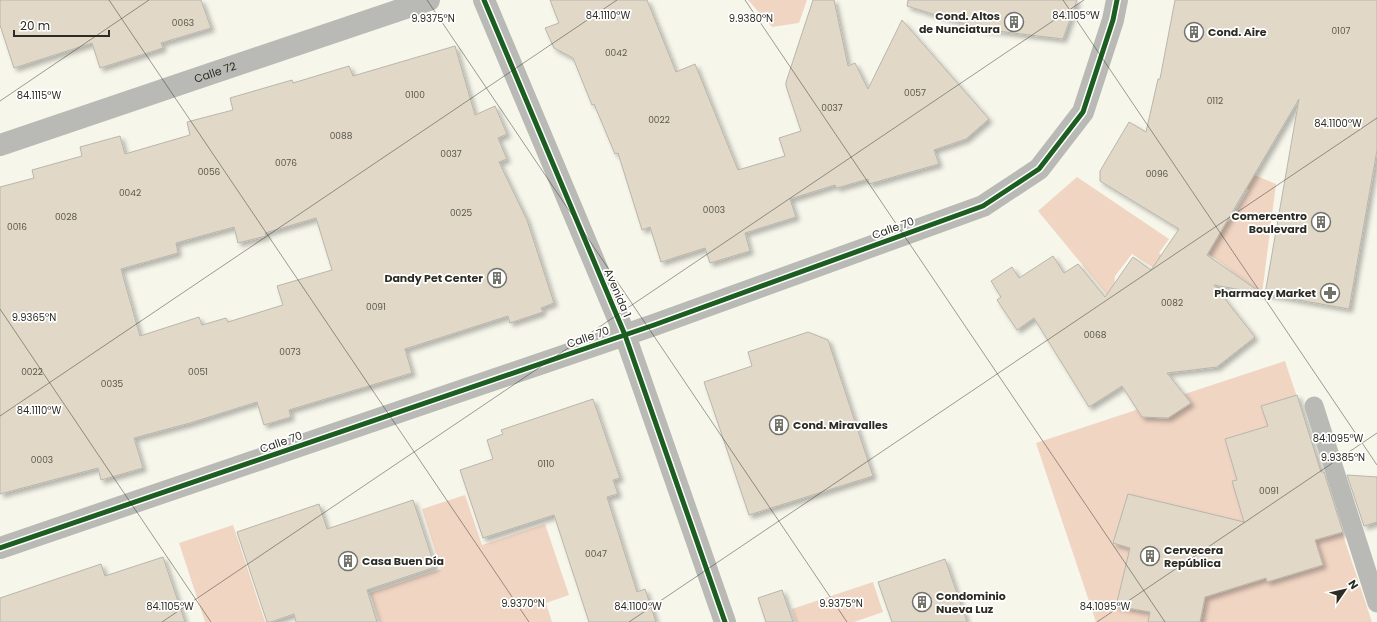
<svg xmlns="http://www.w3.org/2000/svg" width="1377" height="622" viewBox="0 0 1377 622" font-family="Poppins,sans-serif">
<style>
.green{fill:#f1d5c3}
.building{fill:#e1d8c7;stroke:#b8b6ad;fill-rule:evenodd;filter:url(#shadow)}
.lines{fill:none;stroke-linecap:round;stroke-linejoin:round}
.service{stroke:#b9bab5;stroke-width:19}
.minor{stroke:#b9bab5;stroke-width:22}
.cycleway-casing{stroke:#fff;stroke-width:8}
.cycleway{stroke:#1b5e20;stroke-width:5}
.ticks{fill:none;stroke:#2d2c24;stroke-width:1;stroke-opacity:0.45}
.labels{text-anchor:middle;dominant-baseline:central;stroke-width:3.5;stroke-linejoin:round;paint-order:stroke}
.number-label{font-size:9px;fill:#5a574d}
.poi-label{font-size:11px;font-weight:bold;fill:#2d2c24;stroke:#fff;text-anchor:start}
.street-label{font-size:11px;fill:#2d2c24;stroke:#fff}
.ticks-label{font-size:10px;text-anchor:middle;fill:#2d2c24;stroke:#fff;stroke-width:3.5;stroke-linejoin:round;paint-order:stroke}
</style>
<defs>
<filter id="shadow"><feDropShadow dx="3.5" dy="3.5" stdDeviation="2" flood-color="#0004"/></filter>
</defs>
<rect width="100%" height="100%" fill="#f7f6eb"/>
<!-- green -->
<path class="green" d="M748,0H807L799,23L772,27Z
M1159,136L1276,184L1262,294L1189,239L1207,210L1229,222L1249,190Z
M1077,177L1169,239L1159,253L1165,258L1157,270L1132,254L1115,276L1113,302L1038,211Z
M1285,361L1372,622H1096L1036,443Z
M465,495L482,545L545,524L569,595L546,603L552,622H380L370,593L441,569L422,509Z
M233,525L265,622H205L179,543Z
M873,582L883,612L854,622H796L792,609Z"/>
<!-- building -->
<path class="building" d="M0,0H201L211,28L161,43L163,48L100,68L92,43L14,68L0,25Z
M550,0H647L676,72L695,64L738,170L785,156L779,138L801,131L786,86V82L813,0H834L848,66L855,63L868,89L902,20L989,119L966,139L934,150L939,164L869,184L868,179L837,188L835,185L790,199L796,217L745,233L750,251L710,263L705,248L661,262L650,227L642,230L618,153L615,154L594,104L592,105L573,58L554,48L545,28L559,23Z
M908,0H1077L1063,39L981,29L907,6Z
M1175,0H1377V150L1349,309L1265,294L1299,99L1207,255L1263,294L1214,285L1255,337L1217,367L1167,373L1191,403L1168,418L1142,417L1122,386L1089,407L1034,318L1017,330L997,300L1001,297L991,281L1012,267L1019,278L1053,256L1064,273L1078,264L1105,297L1133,257L1151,270L1179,229L1100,181V171L1129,122L1146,132L1158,79H1160Z
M455,46L475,115L495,106L507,134L498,138L507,159L499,162L527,220L554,303L541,308L543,312L510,323L508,316L405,349L412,373L289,410L291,417L264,425L257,402L190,423L134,438L143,468L101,480L98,468L0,494V187L34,178L32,170L82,156L80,147L120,136L125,154L190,135L187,122L233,110L230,98L292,80L293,83L349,66L353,76ZM316,218L332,270L277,286L283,305L228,322L226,318L202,325L199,317L140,336L121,269L178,253L176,243L234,227L238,243L266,236L265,233Z
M808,332L828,340L873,476L749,515L704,382L752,366L748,352Z
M1297,395L1321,472H1324L1343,532L1315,540L1323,565L1267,582L1266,578L1205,597L1200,622H1148L1150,612L1116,606L1130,548L1113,543L1128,494L1244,522L1232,481L1237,480L1225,439L1268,426L1261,406Z
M593,399L620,478L613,480L618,494L607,497L637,592L645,589L656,622H589L554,515L483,538L460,470L493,459L487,440L503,434L501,430Z
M1347,475L1377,477V522L1364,526Z
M413,500L435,567L367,590L377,622H296L294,614L271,622H267L237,532L319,504L327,529Z
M163,557L185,622H0V598L101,564L105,576Z
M945,559L967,622H892L878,582Z
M782,590L793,622H766L758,598Z"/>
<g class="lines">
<!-- service -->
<path class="service" d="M1314,406L1377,603"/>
<!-- minor -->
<g class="minor">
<path d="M484,0L625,335L725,622"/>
<path id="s1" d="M0,145L429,0"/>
<path d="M0,548L654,325L983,206L1039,169L1083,112L1113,20L1117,0"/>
</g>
<defs>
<path id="cycleway" d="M484,0L625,335L725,622
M0,548L654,325L983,206L1039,169L1083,112L1113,20L1117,0"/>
</defs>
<!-- cycleway casing -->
<use href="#cycleway" class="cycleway-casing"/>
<!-- cycleway -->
<use href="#cycleway" class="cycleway"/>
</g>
<!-- ticks -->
<path class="ticks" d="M109,0L529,622M427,0L847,622M745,0L1165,622M1063,0L1377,465M0,101L149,0M0,309L211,622M0,416L617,0M162,622L1084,0M629,622L1377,118M1097,622L1377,433"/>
<!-- icons -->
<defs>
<symbol id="building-ring" viewBox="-11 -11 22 22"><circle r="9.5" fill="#fff" stroke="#74736a" stroke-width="1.5"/><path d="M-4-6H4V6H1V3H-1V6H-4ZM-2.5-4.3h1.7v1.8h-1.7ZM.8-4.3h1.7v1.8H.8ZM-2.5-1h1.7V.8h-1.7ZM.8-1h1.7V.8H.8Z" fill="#74736a"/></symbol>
<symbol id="pharmacy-ring" viewBox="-11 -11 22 22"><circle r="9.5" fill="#fff" stroke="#74736a" stroke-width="1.5"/><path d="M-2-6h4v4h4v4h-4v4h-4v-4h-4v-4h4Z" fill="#74736a"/></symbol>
</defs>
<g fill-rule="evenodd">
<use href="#building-ring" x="1003" y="11" width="22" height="22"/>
<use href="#building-ring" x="1183" y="21" width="22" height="22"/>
<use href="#building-ring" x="1310" y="211" width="22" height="22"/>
<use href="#building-ring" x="486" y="267" width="22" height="22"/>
<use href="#pharmacy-ring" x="1319" y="282" width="22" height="22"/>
<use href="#building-ring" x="768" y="414" width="22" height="22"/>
<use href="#building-ring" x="1139" y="545" width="22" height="22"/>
<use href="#building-ring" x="337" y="550" width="22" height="22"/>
<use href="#building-ring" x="911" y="591" width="22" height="22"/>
</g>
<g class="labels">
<!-- number labels -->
<g class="number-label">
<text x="183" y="23">0063</text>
<text x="1341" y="31">0107</text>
<text x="616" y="53">0042</text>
<text x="915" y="93">0057</text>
<text x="415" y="95">0100</text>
<text x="1215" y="101">0112</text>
<text x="832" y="108">0037</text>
<text x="659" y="120">0022</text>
<text x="341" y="136">0088</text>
<text x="451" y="154">0037</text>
<text x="286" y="163">0076</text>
<text x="209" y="172">0056</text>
<text x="1157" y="174">0096</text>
<text x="130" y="193">0042</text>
<text x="714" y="210">0003</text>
<text x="461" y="213">0025</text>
<text x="66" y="217">0028</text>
<text x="17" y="227">0016</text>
<text x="1172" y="303">0082</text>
<text x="376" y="307">0091</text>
<text x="1095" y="335">0068</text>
<text x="290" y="352">0073</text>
<text x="32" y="372">0022</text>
<text x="198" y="372">0051</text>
<text x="112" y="384">0035</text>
<text x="42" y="460">0003</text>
<text x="546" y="464">0110</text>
<text x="1269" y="491">0091</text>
<text x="596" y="554">0047</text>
</g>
<!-- poi labels -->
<g class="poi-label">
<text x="1000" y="16" text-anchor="end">Cond. Altos<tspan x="1000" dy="13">de Nunciatura</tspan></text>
<text x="1208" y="32">Cond. Aire</text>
<text x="1307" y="216" text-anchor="end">Comercentro<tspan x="1307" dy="13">Boulevard</tspan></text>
<text x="483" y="278" text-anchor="end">Dandy Pet Center</text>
<text x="1316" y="293" text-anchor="end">Pharmacy Market</text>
<text x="793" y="425">Cond. Miravalles</text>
<text x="1164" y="550">Cervecera<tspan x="1164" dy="13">República</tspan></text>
<text x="362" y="561">Casa Buen Día</text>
<text x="936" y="596">Condominio<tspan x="936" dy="13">Nueva Luz</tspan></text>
</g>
<!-- street labels -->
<g class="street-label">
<text stroke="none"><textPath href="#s1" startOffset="227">Calle 72</textPath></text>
<text transform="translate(893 228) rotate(-20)">Calle 70</text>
<text transform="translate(618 293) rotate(67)">Avenida 1</text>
<text transform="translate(588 337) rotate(-19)">Calle 70</text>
<text transform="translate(281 442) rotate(-19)">Calle 70</text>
</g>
</g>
<g class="ticks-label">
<text x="608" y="19">84.1110°W</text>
<text x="1076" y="19">84.1105°W</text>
<text x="433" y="22">9.9375°N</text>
<text x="751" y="22">9.9380°N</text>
<text x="39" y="99">84.1115°W</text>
<text x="1338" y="127">84.1100°W</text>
<text x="34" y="321">9.9365°N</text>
<text x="39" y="414">84.1110°W</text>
<text x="1338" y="442">84.1095°W</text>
<text x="1343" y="461">9.9385°N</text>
<text x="523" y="607">9.9370°N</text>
<text x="841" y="607">9.9375°N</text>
<text x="170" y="610">84.1105°W</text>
<text x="638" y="610">84.1100°W</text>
<text x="1105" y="610">84.1095°W</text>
</g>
<!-- north arrow -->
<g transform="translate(1345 590) rotate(56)" stroke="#ffffff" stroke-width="3" paint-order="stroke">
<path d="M0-3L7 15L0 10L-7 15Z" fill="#2d2c24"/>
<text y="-6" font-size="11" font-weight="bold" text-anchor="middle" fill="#2d2c24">N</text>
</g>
<!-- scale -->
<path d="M14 30v6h95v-6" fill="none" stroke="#2d2c24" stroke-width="2"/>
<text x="20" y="30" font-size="12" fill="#2d2c24" stroke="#ffffff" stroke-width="3" paint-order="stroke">20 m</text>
</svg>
